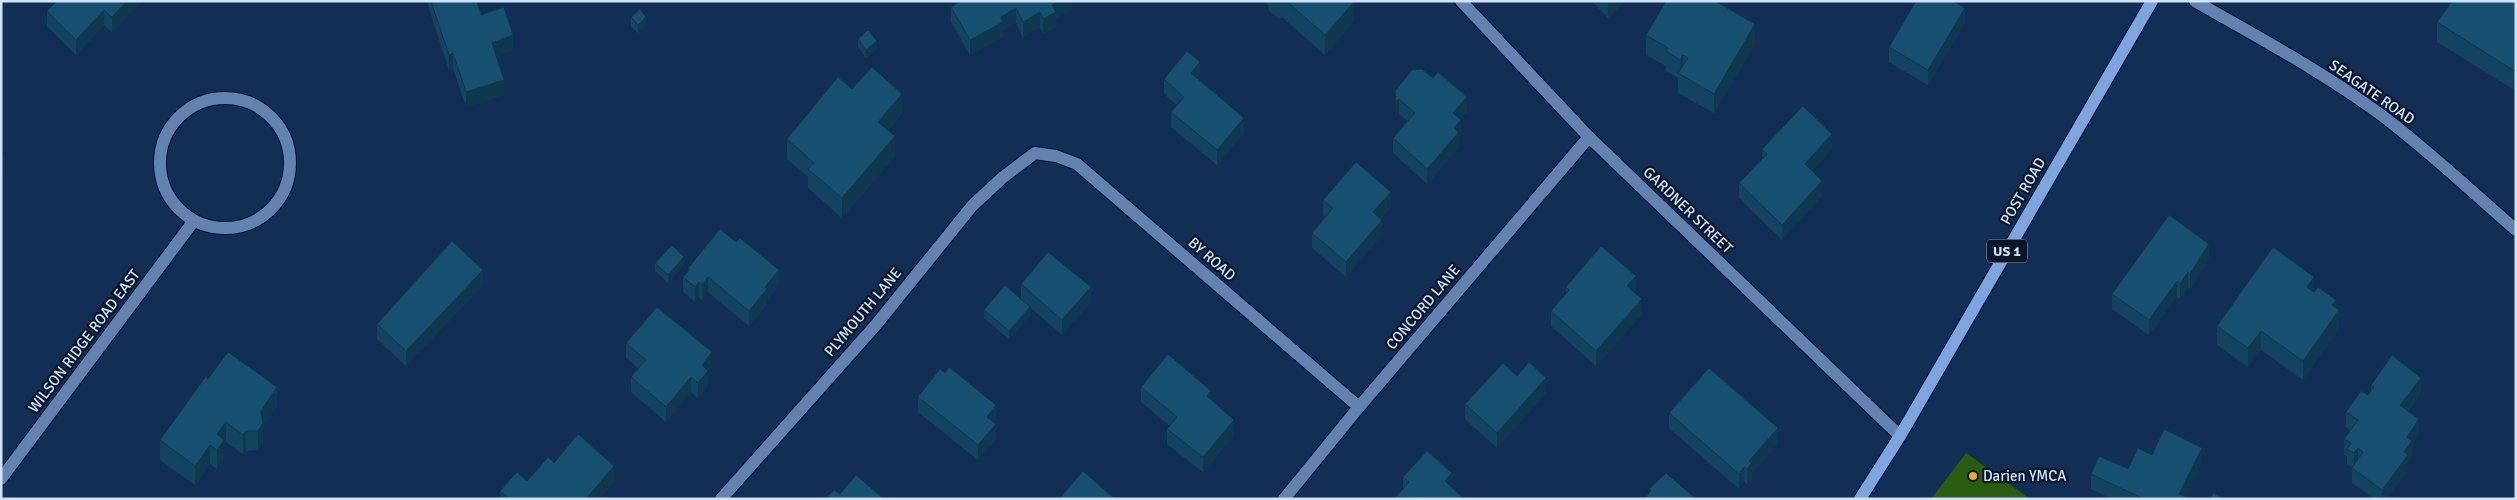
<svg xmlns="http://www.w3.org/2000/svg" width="2517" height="500" viewBox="0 0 2517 500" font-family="Signika,sans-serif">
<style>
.green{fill:#295b11}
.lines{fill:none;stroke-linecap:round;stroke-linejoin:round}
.minor-casing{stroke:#001439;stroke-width:14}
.primary-casing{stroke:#001439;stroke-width:14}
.minor{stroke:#6382b0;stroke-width:12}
.primary{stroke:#7da4dc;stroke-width:12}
.wall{fill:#13445f}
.shaded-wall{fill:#0f374e}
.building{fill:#164f6f;stroke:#0f374e}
.poi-dot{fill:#e9aa38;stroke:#0b1728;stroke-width:2}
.labels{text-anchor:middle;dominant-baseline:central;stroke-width:4.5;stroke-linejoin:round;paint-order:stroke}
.shield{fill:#0b1728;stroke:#96a5bc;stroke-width:1}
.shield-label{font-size:14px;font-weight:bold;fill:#d1e2fb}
.street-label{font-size:15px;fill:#d1e2fb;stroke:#0b1728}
.poi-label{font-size:15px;fill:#d1e2fb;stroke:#0b1728;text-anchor:start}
</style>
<rect width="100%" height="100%" fill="#132e55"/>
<!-- green -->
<path class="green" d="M1966,453L2030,499H1931Z"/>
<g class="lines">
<defs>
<path id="minor" d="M1461,1L1589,137L1900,436
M2195,1C2257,37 2322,71 2380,114C2428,150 2471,191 2516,230
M160 163a65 65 0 1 1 130 0a65 65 0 1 1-130 0Z
M1,479L193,222
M721,499L875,326L972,206L1002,178L1035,153L1056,156L1077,164L1359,407
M1284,499L1359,407L1589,137"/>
<path id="primary" d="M1860,499L1900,436L2152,1"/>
</defs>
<!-- minor casing -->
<use href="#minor" class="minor-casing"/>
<!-- primary casing -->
<use href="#primary" class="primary-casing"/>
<!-- minor -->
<use href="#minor" class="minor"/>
<!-- primary -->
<use href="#primary" class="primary"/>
</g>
<!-- wall -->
<path class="wall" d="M142,1L112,32L104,25L76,55L47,26V11Z
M428,1H477L481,15L513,50L496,56L504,95L466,107L453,68L449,70L428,6Z
M1072,1V9L1056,18V27L1043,34L1040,27L1023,37L1016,23L1003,30V37L970,55L951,22V7Z
M1264,1H1354V21L1325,55L1283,18H1278L1269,11L1268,5Z
M1592,1H1625L1608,18Z
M1726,1L1723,6L1755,44L1714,113L1678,93V78L1666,71V66L1646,55V35Z
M2516,1V91L2437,42V22Z
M631,17L646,25L638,33L631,26Z
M1965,23L1928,85L1889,62V47Z
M858,39L877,49L866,58L858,47Z
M1200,77L1198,79L1244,133L1217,165L1171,127V112L1177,105L1164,94V79Z
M852,89L902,113L888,130L895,156L842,218L808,188V177L787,159V139Z
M1395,91L1467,112L1460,119L1461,135L1459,137V147L1427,184L1393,153V138L1408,121L1399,114L1396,116Z
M1762,149H1832L1812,171L1822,196L1782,240L1739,198V183L1762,159Z
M1323,200L1391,207L1381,219L1382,235L1346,277L1312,248V233L1326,217L1323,215Z
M2209,259L2190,289L2188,287L2180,299L2177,296L2149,335L2112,309V294Z
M655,263L684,265L668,283L655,271Z
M688,268L779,285L767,300V304L749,326L708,292L702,300L699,297L695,302L683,292V277L688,271Z
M1021,284L1091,302L1062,335L1030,307V315L1009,339L984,318V310L1021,299Z
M483,285L406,366L377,339V324Z
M1566,287L1636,291L1635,292L1642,314L1596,366L1551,326V311L1566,294Z
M2314,292L2336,308L2339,329L2303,380L2261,350L2248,367L2217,345V326Z
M626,343L712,367L708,372V386L698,398L691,392L666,422L631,392V377L638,368L626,358Z
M1517,376L1546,393L1497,448L1465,419V404Z
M208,379L277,406L263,426V443L258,450L246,451L243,454L226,442L224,444V459L217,469L210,464L195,485L160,460V440Z
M2371,385L2421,393L2408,411L2419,434L2412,444V456L2408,461V470L2387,499H2374L2352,483V467L2347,464V456L2344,454V439L2350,430L2346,427V412L2368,395L2371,392Z
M1141,387L1211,400L1234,435L1203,472L1167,444V429L1170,426L1141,402Z
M918,397L996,420L994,423L996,439L978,460L918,412Z
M1669,413L1778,443L1752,473V478L1747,484L1744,482L1739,489L1669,428Z
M2152,455L2202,462L2185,496L2191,499H2112L2091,489V474L2128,469Z
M554,463L614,481L599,499H500V491L527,481Z
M1403,477L1452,487L1462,499L1403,489Z"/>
<!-- shaded-wall -->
<path class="shaded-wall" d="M127,1H142L112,32V17Z
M1059,1H1072V9L1056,18V27L1043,34V19L1052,5Z
M1610,1H1625L1608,18V3Z
M1715,1H1726L1715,21Z
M1354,2V21L1325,55V35Z
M1016,8V23L1003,30V37L970,55V40L1001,17Z
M1965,8V23L1928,85V70Z
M104,10V25L76,55V40Z
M1040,12V27L1023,37V22Z
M646,17V25L638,33V25Z
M1755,24V44L1714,113V94Z
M513,35V50L492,58V43Z
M877,41V49L866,58V50Z
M453,53V68L449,70V55Z
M1683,55V75H1680V60Z
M1200,62V77L1191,88V73Z
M504,80V95L466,107V92Z
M902,94V113L878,141V122Z
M1467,97V112L1453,128V113Z
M1399,99V114L1396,116V101Z
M1244,118V133L1217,165V150Z
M1461,120V135L1459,137V147L1427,184V169L1454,128Z
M1832,134V149L1805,179V164Z
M895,136V156L842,218V198Z
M4,155V174L1,177V158Z
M1822,181V196L1782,240V225Z
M1391,192V207L1373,227V212Z
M1382,220V235L1346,277V262Z
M2209,244V259L2190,289V274Z
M684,257V265L668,283V275Z
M483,270V285L406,366V351Z
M779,270V285L767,300V304L749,326V311L765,287Z
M2188,272V287L2180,299V284Z
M1636,276V291L1627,301V286Z
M708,277V292L702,300V285Z
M2314,277V296L2307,287Z
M2177,281V296L2149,335V320Z
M699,282V297L695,302V287Z
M1091,287V302L1062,335V320Z
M1642,299V314L1596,366V351Z
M2336,300V314L2339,310V329L2303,380V361L2332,305Z
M1030,307V315L1009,339V331Z
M2261,331V350L2248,367V348Z
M712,352V367L708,372V386L698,398V383L702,365Z
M691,377V392L666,422V407Z
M1546,378V393L1497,448V433Z
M2421,378V393L2400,420V405Z
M277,387V406L263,426V443L258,450V431L261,411Z
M1211,391V406L1207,396Z
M996,405V420L987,432V417Z
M2419,419V434L2412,444V456L2408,461V470L2387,499H2382V490L2404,452L2407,437Z
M1234,420V435L1203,472V457Z
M226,422V442L224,444V459L217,469V434Z
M996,424V439L978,460V445Z
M1778,428V443L1752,473V478L1747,484V469L1749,461Z
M246,431V451L243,454V435Z
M210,445V464L195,485V466Z
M2202,448V462L2184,499L2179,494Z
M2358,448V463L2354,468V453Z
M614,466V481L599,499H586Z
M1744,467V482L1739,489V474Z
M1452,473V488L1445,481Z"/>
<!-- building -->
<path class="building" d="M57,1H127L112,17L104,10L76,40L47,11Z
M431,1H477L481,15L504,7L513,35L492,43L504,80L466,92L453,53L449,55Z
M960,1H1059L1052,5L1056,12L1043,19L1040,12L1023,22L1016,8L1001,17L1003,22L970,40L951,7Z
M1286,1H1354V2L1325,35Z
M1666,1H1715L1755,24L1714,94L1678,73L1688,58L1683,55L1680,60L1666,51L1668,48L1646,35Z
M1916,1H1953L1965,8L1928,70L1889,47Z
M2452,1H2516V72L2437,22Z
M640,9L646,17L638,25L631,17Z
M868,30L877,41L866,50L858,39Z
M1187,51L1200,62L1191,73L1244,118L1217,150L1171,112L1184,97L1164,79Z
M872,67L902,94L878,122L895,136L842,198L808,169L814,163L787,139L838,77L852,89Z
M1422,69L1433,78L1438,72L1467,97L1453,113L1461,120L1454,128L1459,132L1427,169L1393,138L1415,113L1399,99L1396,101L1395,91L1412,70Z
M1803,106L1832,134L1805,164L1822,181L1782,225L1739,183L1767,154L1762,149Z
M1356,162L1391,192L1373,212L1382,220L1346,262L1312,233L1333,208L1323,200Z
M2169,215L2209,244L2190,274L2188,272L2180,284L2177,281L2149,320L2112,294Z
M720,229L736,242L740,238L779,270L765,287L767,289L749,311L708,277L702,285L699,282L695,287L683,277L690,269L688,268Z
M452,241L483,270L406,351L377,324Z
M672,245L684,257L668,275L655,263Z
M1601,246L1636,276L1627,286L1642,299L1596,351L1551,311L1569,290L1566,287Z
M2273,247L2314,277L2307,287L2314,292L2318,287L2336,300L2332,305L2339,310L2303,361L2261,331L2248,348L2217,326Z
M1048,252L1091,287L1062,320L1021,284Z
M1005,285L1030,307L1009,331L984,310Z
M657,307L712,352L702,365L708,371L698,383L691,377L666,407L631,377L646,360L626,343Z
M228,352L277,387L261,411L263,423L258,431H246L243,435L226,422L217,434L224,440L217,450L210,445L195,466L160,440L206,376L208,379Z
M1168,354L1211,391L1207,396L1234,420L1203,457L1167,429L1177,417L1141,387Z
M2392,355L2421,378L2400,405L2419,419L2407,437L2412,441L2404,452L2408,455L2382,490L2352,468L2363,452L2358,448L2354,453L2347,449L2351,443L2344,439L2358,420L2346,412L2361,391L2368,395L2374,387L2371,385Z
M1529,362L1546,378L1497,433L1465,404L1503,363L1517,376Z
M949,367L996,405L987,417L996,424L978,445L918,397L940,369L945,373Z
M1709,368L1778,428L1749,461L1752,463L1747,469L1744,467L1739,474L1669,413Z
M2164,429L2202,448L2179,494L2191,499H2144L2091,474L2099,456L2128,469L2138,448L2152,455Z
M578,434L614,466L586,499H510L500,491L517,472L527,481L548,457L554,463Z
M1427,451L1452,473L1445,481L1462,497L1460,499L1395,498L1409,482L1403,477Z
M1083,471L1115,499H1059Z
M1666,473L1696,499H1644L1651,491L1649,489Z
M856,475L884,499H831L828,496L834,490L840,494Z
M2213,493L2225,499H2210Z"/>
<!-- markers -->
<circle class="poi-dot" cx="1973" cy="476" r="5"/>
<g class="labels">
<!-- shield labels -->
<rect class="shield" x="1987" y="239.5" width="40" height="23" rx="4"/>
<g class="shield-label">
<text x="2007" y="251">US 1</text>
</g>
<!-- street labels -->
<g class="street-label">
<text transform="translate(2372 92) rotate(35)">SEAGATE ROAD</text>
<text transform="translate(2023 191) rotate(-60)">POST ROAD</text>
<text transform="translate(1688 210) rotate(44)">GARDNER STREET</text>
<text transform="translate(1212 259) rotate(41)">BY ROAD</text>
<text transform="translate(1423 307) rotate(-50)">CONCORD LANE</text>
<text transform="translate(863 312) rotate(-50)">PLYMOUTH LANE</text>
<text transform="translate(84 341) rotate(-53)">WILSON RIDGE ROAD EAST</text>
</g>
<!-- poi labels -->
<g class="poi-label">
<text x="1983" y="476">Darien YMCA</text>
</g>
</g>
<!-- border -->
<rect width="2517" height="500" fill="none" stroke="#d1e2fb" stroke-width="5"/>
</svg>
